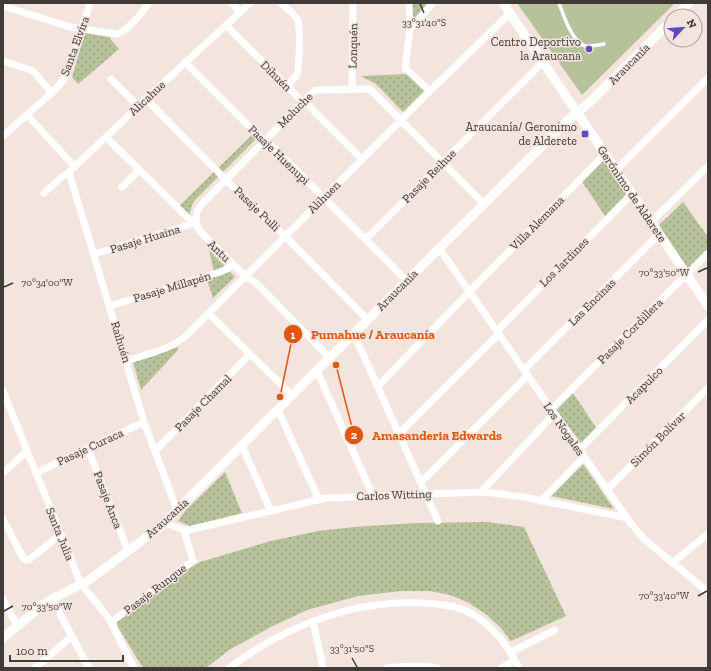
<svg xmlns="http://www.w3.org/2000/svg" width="711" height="671" viewBox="0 0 711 671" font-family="'Zilla Slab',serif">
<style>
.grass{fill:url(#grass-dots)}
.pitch{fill:#b8c29a}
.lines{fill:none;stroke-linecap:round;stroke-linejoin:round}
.service{stroke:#fff;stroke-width:3.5}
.minor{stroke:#fff;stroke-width:7}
.tertiary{stroke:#fff;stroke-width:9}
.ticks{fill:none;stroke:#403a38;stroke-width:1.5}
.poi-dot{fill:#5e4ac3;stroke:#f3e4dd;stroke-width:1.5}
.labels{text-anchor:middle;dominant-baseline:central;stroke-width:3;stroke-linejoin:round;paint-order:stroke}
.poi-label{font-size:12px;fill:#403a38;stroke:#f3e4dd;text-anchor:end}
.street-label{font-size:12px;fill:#403a38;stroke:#f3e4dd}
.ticks-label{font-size:10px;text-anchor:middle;fill:#403a38;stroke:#f3e4dd;stroke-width:3;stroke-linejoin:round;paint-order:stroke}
.leader{fill:none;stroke:#e0570e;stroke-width:1.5}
.callout-dot{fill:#e0570e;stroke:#f3e4dd;stroke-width:1.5}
.mark-label{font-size:12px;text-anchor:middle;font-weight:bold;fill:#fff}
.callout-label{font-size:13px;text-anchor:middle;font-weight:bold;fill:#e0570e;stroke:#f3e4dd;stroke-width:3;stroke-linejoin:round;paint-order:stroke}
</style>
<defs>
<pattern id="grass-dots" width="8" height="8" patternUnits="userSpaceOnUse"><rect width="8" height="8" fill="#b8c29a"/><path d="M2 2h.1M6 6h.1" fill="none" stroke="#979f7f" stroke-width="1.8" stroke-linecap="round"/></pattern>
</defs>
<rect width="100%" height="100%" fill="#f3e4dd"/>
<!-- grass -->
<path class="grass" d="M412,3H424L426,5L412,21Z
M85,33L109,37L119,49L78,84L72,77Z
M407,74L424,91L403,112L376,84L361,76Z
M252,135L256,139L195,200L192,205L189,216L179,206Z
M603,159L626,194L605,216L581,180Z
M683,202L708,237V251L688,270L659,225Z
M209,250L235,277L213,298L207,280L215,276Z
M178,347V350L141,390L133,362Z
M573,393L597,429L581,443L555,408Z
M583,464L614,509L551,496Z
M225,472L242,513L190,526L178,521L185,511Z
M487,522L524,527L566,616L511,641L500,627L487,615L469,603L460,599L450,595L430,591H401L358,596L307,610L271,627L229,650L206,668H143L118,627L117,622L179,574L200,562L271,541L318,531L354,527L415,523Z"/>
<!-- pitch -->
<path class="pitch" d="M517,3H675L582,95Z"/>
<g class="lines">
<!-- service -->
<path class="service" d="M559,3C563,14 572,42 585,46C591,47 598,45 604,44"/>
<!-- minor -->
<path class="minor" d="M232,3L240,12
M281,3C286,8 293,13 297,19C301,27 299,60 298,71L296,76L287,86
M409,3L410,29L405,68L430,91
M3,6L70,27L117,34C129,30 141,13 149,3
M226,25L303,102L309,106L362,159
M410,29L433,3
M3,61L31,70L35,73L52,93
M185,62L260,137L271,145L407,281
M111,79L138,106
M352,89L353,3
M146,99L226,180L291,242L368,320
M27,115L75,167
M3,136L57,88L64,79L67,73L90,3
M106,137L189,219L196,222
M616,170L708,78
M69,172L144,422L177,510
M122,187L139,170
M44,193L62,177L69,172L146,99L250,3
M651,222L708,166
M366,239L543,62
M439,248L632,525L644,539L708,592
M94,254L189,225L196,222
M110,306L220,272L227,269L233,264
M209,314L292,395
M497,331L632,194
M354,334L438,521
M330,358L255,282L246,277L201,232L197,226L196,219L197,211L202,204L315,90L370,89L484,204
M126,361C147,354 170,350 187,335L430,91L510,13
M524,370L659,234
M317,371L373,496
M378,386L469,292L605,154
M3,391L81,584L103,611L111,622L121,643L134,668
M278,410L319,500
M551,410L708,253
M399,434L499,334
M242,446L271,511
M88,449L128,551
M579,450L708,320
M155,451L250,354
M3,473L27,451
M36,473L144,422
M421,482L528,375
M607,490L708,388
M481,492L554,414
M541,501L584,457
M3,519L23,558L26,560L30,559L61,534
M165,523L184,530H189L326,498L481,492L493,493L523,497L627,518
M672,563L708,534
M3,599L17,625
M52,599L89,668
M313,621L323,668
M111,622L193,561L184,530
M511,652L555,630
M35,668L72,636
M229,668C284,627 351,600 421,603C439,604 456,605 472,614C494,626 508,646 519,668
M387,668C403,666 422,664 437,668
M501,668L515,660"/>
<!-- tertiary -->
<path class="tertiary" d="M503,3L708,306
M676,16L689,3
M3,638L41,606L52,599L89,580L160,527L567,121L590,102L671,21"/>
</g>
<!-- ticks -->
<path class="ticks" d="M420,4L424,13M698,272L707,268M4,287L13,283M698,596L707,591M4,611L13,606M352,658L357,667"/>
<!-- markers -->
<g class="poi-dot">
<circle cx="589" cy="49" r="4"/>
<rect x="581" y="130" width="8" height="8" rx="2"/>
</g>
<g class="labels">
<!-- poi labels -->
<g class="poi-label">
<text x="581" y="42">Centro Deportivo<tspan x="581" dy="14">la Araucana</tspan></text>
<text x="577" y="127">Araucanía/ Geronimo<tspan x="577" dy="14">de Alderete</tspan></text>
</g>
<!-- street labels -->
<g class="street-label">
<text transform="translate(75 46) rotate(-70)">Santa Elvira</text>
<text transform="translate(353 46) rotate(-89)">Lonquén</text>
<text transform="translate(629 64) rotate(-45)">Araucanía</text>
<text transform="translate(276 76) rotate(45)">Dihuén</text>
<text transform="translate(147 98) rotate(-43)">Alicahue</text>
<text transform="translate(295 110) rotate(-45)">Moluche</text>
<text transform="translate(279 155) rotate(44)">Pasaje Huenupi</text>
<text transform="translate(429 176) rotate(-45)">Pasaje Reihue</text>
<text transform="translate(632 194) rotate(56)">Gerónimo de Alderete</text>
<text transform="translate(324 197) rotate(-45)">Alihuen</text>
<text transform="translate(257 209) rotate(44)">Pasaje Pulli</text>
<text transform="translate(537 223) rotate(-45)">Villa Alemana</text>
<text transform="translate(145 239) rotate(-17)">Pasaje Huaina</text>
<text transform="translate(219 251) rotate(44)">Antu</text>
<text transform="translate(564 262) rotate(-45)">Los Jardines</text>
<text transform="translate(172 287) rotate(-17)">Pasaje Millapén</text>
<text transform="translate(397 290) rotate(-45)">Araucanía</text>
<text transform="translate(592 302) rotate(-45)">Las Encinas</text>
<text transform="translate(630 331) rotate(-45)">Pasaje Cordillera</text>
<text transform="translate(121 342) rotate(73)">Raihuén</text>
<text transform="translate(644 385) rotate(-45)">Acapulco</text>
<text transform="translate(203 403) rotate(-45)">Pasaje Chamal</text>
<text transform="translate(564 429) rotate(55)">Los Nogales</text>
<text transform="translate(658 439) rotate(-45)">Simón Bolívar</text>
<text transform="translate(90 447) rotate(-25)">Pasaje Curaca</text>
<text transform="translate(394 495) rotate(-2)">Carlos Witting</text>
<text transform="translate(108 500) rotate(69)">Pasaje Anca</text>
<text transform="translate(167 518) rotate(-42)">Araucanía</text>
<text transform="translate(60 534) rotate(68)">Santa Julia</text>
<text transform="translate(155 589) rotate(-37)">Pasaje Rungue</text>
</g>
</g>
<g class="ticks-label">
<text x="424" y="26">33°31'40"S</text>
<text x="664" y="276">70°33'50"W</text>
<text x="47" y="286">70°34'00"W</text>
<text x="664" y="599">70°33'40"W</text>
<text x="47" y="610">70°33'50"W</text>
<text x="352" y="652">33°31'50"S</text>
</g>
<!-- callouts -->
<path class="leader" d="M280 397L293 334M336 365L354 435"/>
<g class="callout-dot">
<circle cx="280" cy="397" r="4"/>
<circle cx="336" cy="365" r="4"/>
<circle cx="293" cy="334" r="10"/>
<circle cx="354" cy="435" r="10"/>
</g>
<g class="mark-label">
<text x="293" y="339">1</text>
<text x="354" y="439">2</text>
</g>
<g class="callout-label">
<text x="373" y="339">Pumahue / Araucanía</text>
<text x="437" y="440">Amasanderia Edwards</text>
</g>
<!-- border -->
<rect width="711" height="671" fill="none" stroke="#403a38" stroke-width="8"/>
<!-- north arrow -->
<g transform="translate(683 28) rotate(64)"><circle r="19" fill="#f3e4dd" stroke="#aba09b"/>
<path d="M0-3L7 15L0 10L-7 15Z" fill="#5e4ac3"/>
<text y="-6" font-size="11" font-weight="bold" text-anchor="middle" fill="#403a38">N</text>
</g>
<!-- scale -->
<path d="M10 655v6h113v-6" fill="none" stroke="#403a38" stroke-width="2"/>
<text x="16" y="655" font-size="12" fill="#403a38" stroke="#f3e4dd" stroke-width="3" paint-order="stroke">100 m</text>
</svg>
